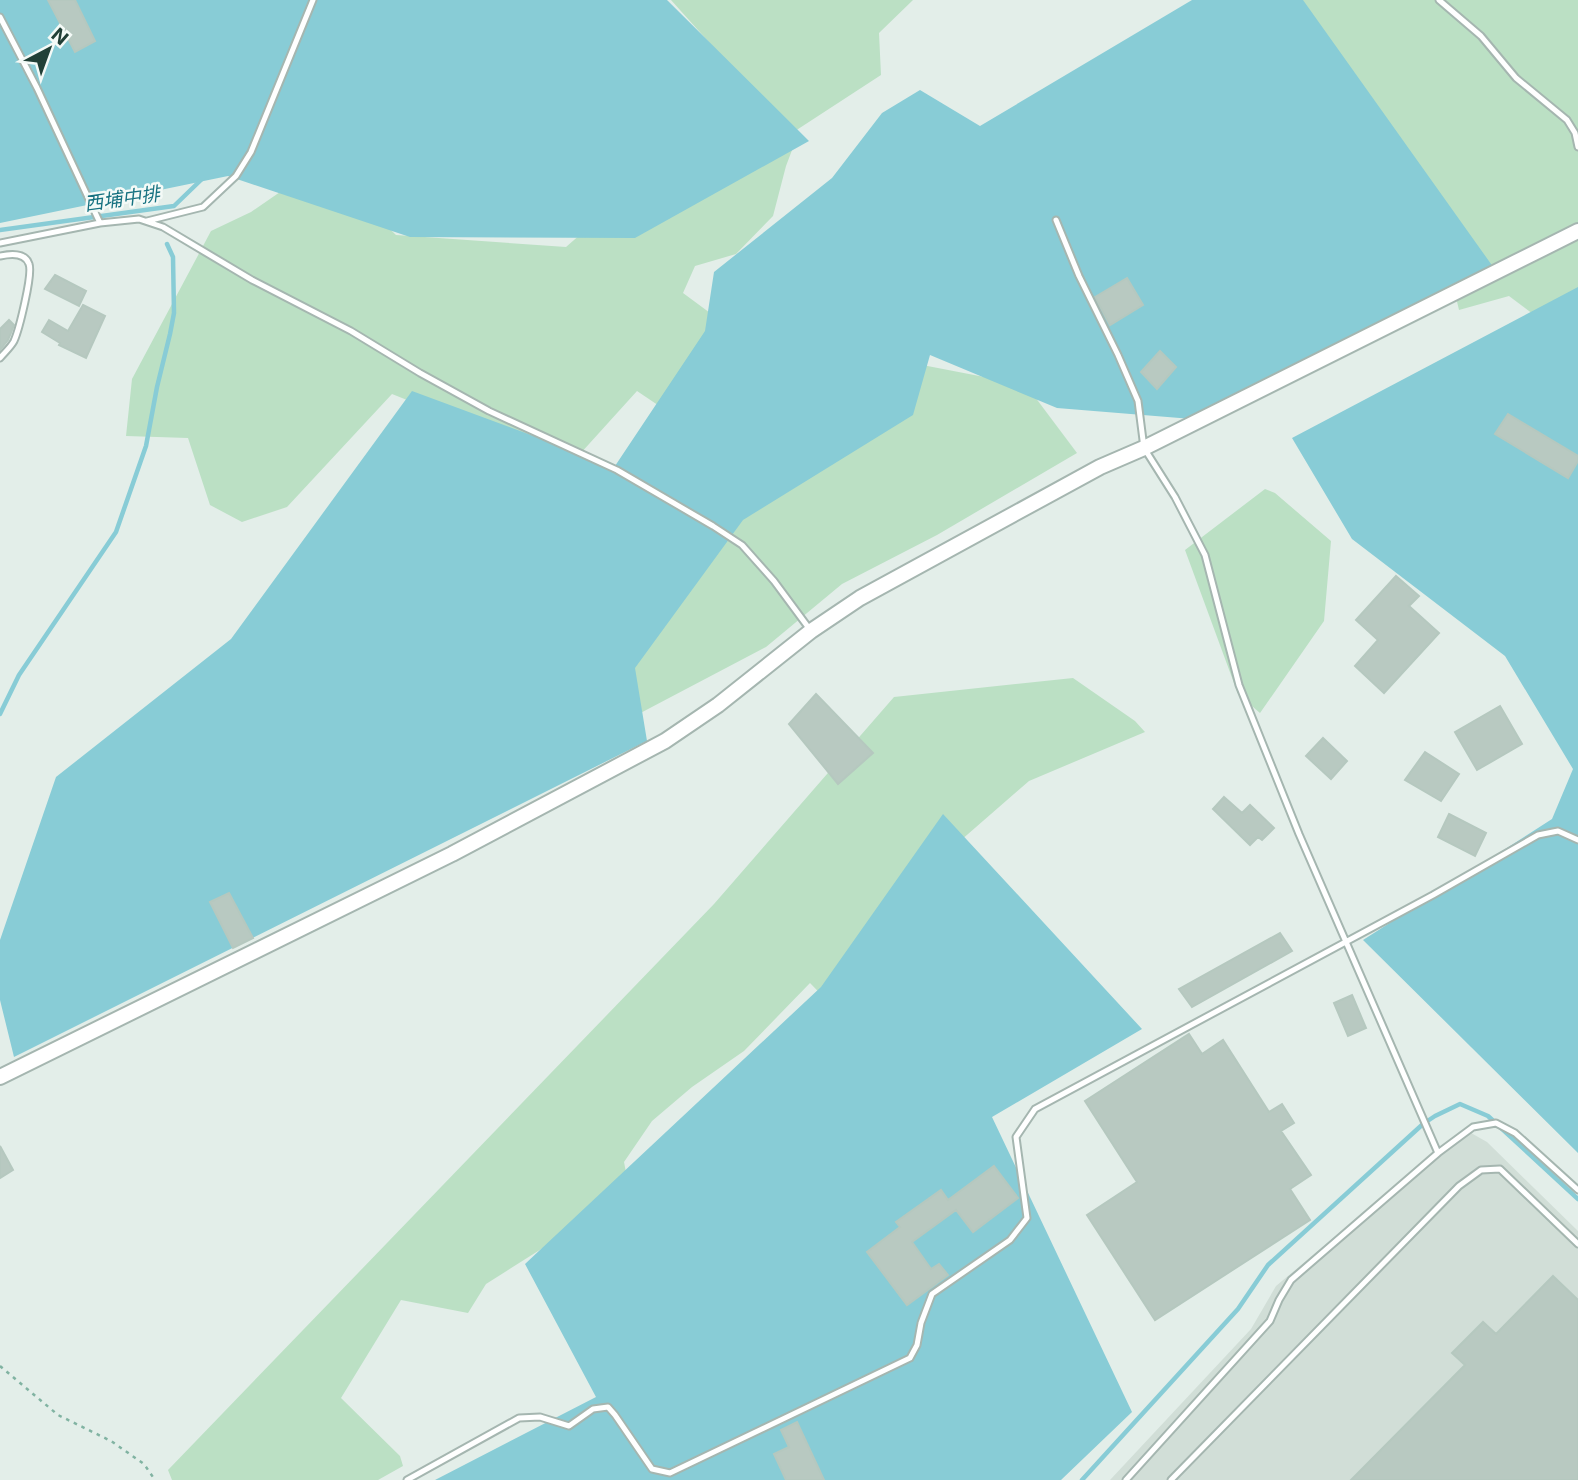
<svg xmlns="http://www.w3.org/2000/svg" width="1578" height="1480" viewBox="0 0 1578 1480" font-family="Inter,'Noto Sans TC',sans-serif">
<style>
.built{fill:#d1ded7}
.green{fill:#bbe0c4}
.water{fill:#88ccd6}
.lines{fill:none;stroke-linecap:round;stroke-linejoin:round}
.stream{stroke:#88ccd6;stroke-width:4.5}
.building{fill:#b8c9c1;stroke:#b5c8bf;stroke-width:2}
.service-casing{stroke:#a5b6b0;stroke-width:9}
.tertiary-casing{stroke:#a5b6b0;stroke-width:18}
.path{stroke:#81b3a2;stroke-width:2.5;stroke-dasharray:3.5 5;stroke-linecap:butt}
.service{stroke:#fff;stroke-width:5}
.tertiary{stroke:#fff;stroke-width:14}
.labels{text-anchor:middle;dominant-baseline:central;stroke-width:5;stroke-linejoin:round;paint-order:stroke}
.water-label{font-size:19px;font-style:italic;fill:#177281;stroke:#f4faf7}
</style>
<rect width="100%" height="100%" fill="#e3eee9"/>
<!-- built -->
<path class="built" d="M1464,1129L1487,1142L1578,1231V1480H1110L1251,1329L1276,1286Z"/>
<!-- green -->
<path class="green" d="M671,0H913L879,33L881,75L792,133L797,137L786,166L773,216L736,254L695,266L683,293L828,400L912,363L1026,385L1077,453L937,535L842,584L766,647L612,728L634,625L735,457L637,391L570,465L392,394L287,507L242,522L210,505L188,438L126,436L132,379L211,231L251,212L322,163L396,235L566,247L686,142L760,99Z
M1264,0H1578V348L1509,296L1459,310L1450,272Z
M1265,489L1275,493L1331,541L1324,621L1260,713L1238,694L1185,550Z
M1073,678L1135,721L1145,732L1029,781L929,868L841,1015L810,983L744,1051L692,1087L652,1121L624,1162L630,1193L486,1284L468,1313L401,1300L341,1398L400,1456L403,1466L378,1480H172L168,1470L714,904L894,697Z"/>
<!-- water -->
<path class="water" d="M0,0H667L809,141L635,238L410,237L228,176L0,223Z
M1192,0H1303L1496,271L1192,419L1057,408L930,355L913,415L743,520L635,668L647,741L14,1057L0,1000V940L56,777L231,639L412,391L615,466L705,331L714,272L832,178L882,113L920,90L980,126Z
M1578,287V1153L1363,940L1552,819L1573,769L1505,656L1352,539L1292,438Z
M943,814L1142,1029L992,1117L1132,1412L1061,1480H435L596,1397L525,1264L821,987Z"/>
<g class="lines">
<!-- stream -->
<path class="stream" d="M0,230L174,206L203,178
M0,714L19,675L116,532L146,446L157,387L170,334L174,313L173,257L167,244
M1082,1480L1238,1309L1268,1265L1423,1124L1435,1116L1460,1104L1488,1116L1578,1199"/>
</g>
<!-- building -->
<path class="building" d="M48,0H75L95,41L75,52Z
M55,275L86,291L79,306L45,289Z
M1127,278L1143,305L1110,325L1095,297Z
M83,305L105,316L86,358L59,345L60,343L42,332L49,320L68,331Z
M9,320L14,325L11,333L8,340L0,350V329Z
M1160,351L1176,367L1157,389L1141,372Z
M1508,414L1578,456V461L1568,478L1495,434Z
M1396,576L1419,596L1409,606L1439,633L1384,693L1355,666L1378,640L1356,620Z
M816,694L873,753L838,784L789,724Z
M1500,706L1522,744L1477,770L1455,732Z
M1323,738L1347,761L1331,779L1306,756Z
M1425,752L1459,774L1441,801L1405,780Z
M1224,797L1242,813L1250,805L1274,828L1262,840L1258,837L1250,845L1213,809Z
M1449,814L1486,833L1475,856L1438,837Z
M229,893L253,938L233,948L210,902Z
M1280,933L1292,951L1192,1007L1179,989Z
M1352,995L1366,1028L1348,1036L1334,1003Z
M1189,1034L1202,1054L1223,1040L1269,1112L1282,1104L1294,1123L1281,1131L1311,1175L1290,1189L1310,1220L1155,1320L1087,1215L1137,1182L1085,1101Z
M0,1146L13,1170L0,1178Z
M994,1166L1018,1198L973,1232L956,1210L912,1242L931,1269L939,1264L948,1275L907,1305L867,1252L900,1227L896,1222L941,1190L948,1200Z
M1553,1276L1578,1300V1480H1351L1465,1365L1452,1353L1483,1322L1496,1334Z
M797,1422L824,1480H786L774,1454L789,1447L781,1430Z"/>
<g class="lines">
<defs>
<path id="service" d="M1439,0L1481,36L1516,78L1567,120L1575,133L1578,147
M0,17L37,88L100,223
M1056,220L1079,276L1118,355L1138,401L1144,448L1175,497L1205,555L1239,685L1299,834L1438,1153
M147,221L203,207L236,176L251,152L313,0
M0,243L100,223L139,219L163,227L252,280L351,331L420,373L489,411L617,470L713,526L742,545L774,581L811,631
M0,256C9,254 25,252 29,264C33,274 19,330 14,341C11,347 4,353 0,358
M407,1480L519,1418L540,1417L569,1426L593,1409L608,1407L615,1415L652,1469L670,1473L910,1358L917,1345L921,1323L932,1294L1010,1240L1027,1218L1016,1137L1035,1109L1433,895L1538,835L1558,831L1578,840
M1126,1480L1270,1321L1279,1300L1291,1280L1438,1153L1473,1127L1496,1123L1515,1133L1578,1190
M1171,1480L1459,1186L1481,1170L1500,1169L1578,1244"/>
<path id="tertiary" d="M0,1077L452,854L665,741L718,705L811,631L860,598L1100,467L1144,448L1578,231"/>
</defs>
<!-- service casing -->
<use href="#service" class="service-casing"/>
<!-- tertiary casing -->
<use href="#tertiary" class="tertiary-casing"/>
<!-- path -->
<path class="path" d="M0,1366L58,1415L111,1441L144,1464L155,1480"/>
<!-- service -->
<use href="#service" class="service"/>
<!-- tertiary -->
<use href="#tertiary" class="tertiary"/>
</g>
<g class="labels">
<!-- water labels -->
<g class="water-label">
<text transform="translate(122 199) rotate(-8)">西埔中排</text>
</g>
</g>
<!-- north arrow -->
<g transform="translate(49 49) rotate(41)" stroke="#f4faf7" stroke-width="5" paint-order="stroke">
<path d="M0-5L12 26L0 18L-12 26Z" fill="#214037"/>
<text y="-10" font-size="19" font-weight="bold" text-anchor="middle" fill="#214037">N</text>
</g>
</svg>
